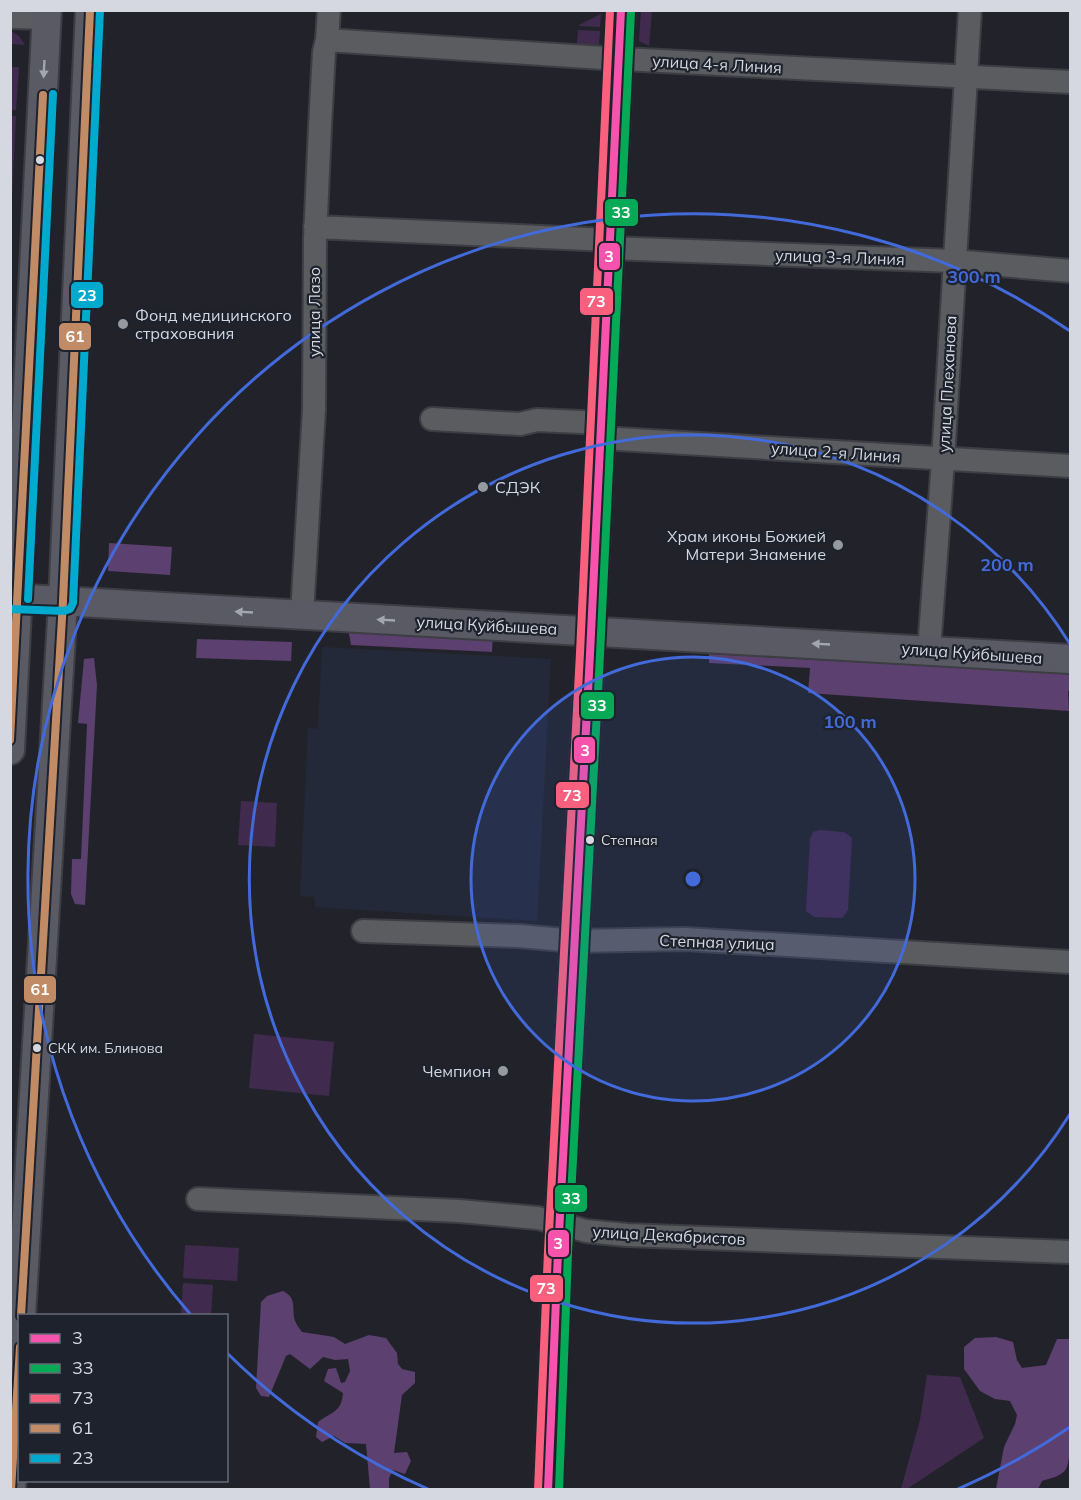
<svg xmlns="http://www.w3.org/2000/svg" width="1081" height="1500" viewBox="0 0 1081 1500" font-family="Mulish,sans-serif">
<style>
.built{fill:#242939}
.green{fill:#402b4f}
.forest{fill:#5c406f}
.lines{fill:none;stroke-linecap:round;stroke-linejoin:round}
.minor-casing{stroke:#3c3e43;stroke-width:26}
.major-casing{stroke:#3c3e43;stroke-width:32}
.minor{stroke:#5a5c60;stroke-width:22}
.major{stroke:#595a64;stroke-width:28}
.bus-1-casing{stroke:#1e222d;stroke-width:12}
.bus-2-casing{stroke:#1e222d;stroke-width:12}
.bus-3-casing{stroke:#1e222d;stroke-width:12}
.bus-4-casing{stroke:#1e222d;stroke-width:12}
.bus-5-casing{stroke:#1e222d;stroke-width:12}
.bus-1{stroke:#f653ac;stroke-width:8}
.bus-2{stroke:#06aa56;stroke-width:8}
.bus-3{stroke:#f8607d;stroke-width:8}
.bus-4{stroke:#c18c65;stroke-width:8}
.bus-5{stroke:#00a9ce;stroke-width:8}
.oneway{fill:#a3a6ae}
.ring{fill:none;stroke:#426ada;stroke-width:3}
.bus-dot{fill:#d5d8e0;stroke:#1e222d;stroke-width:2}
.poi-dot{fill:#9699a0;stroke:#1e222d;stroke-width:2}
.labels{text-anchor:middle;dominant-baseline:central;stroke-width:4.5;stroke-linejoin:round;paint-order:stroke}
.bus-label{font-size:14px;fill:#d5d8e0;stroke:#1e222d;text-anchor:start}
.street-label{font-size:16px;fill:#d5d8e0;stroke:#1e222d}
.poi-label{font-size:16px;fill:#d5d8e0;stroke:#1e222d;text-anchor:start}
.centre{fill:#426ada;stroke:#1e222d;stroke-width:3}
.ring-label{font-size:18px;text-anchor:middle;font-weight:bold;fill:#426ada;stroke:#1e222d;stroke-width:4.5;stroke-linejoin:round;paint-order:stroke}
.line-badge{stroke:#1e222d;stroke-width:2}
.badge-label{font-size:16px;text-anchor:middle;font-weight:bold;fill:#fff}
</style>
<rect width="100%" height="100%" fill="#22232a"/>
<!-- built -->
<path class="built" d="M322,647L551,659L537,921L315,907V897L300,896L308,728L318,729Z"/>
<!-- green -->
<path class="green" d="M641,11H652L649,46L639,41Z
M601,14L600,27L579,26V25Z
M10,30L19,36L25,45L11,44Z
M578,30L600,31L599,45L577,44Z
M10,67H19L16,110H11Z
M10,116H16L11,217H10Z
M241,801L277,803L275,847L238,845Z
M820,830L844,832L852,838L848,910L842,918L814,917L806,911L810,839L813,832Z
M254,1034L334,1042L329,1096L249,1088Z
M185,1245L239,1248L237,1281L183,1278Z
M183,1283L213,1285L211,1315H181Z
M927,1375L960,1377L984,1438L907,1489H901L920,1420Z"/>
<!-- forest -->
<path class="forest" d="M109,543L172,547L170,575L108,571Z
M348,628L493,635L492,652L351,645Z
M197,639L292,642L291,661L196,658Z
M709,654L1070,674V691H1068L1069,711L808,693L810,668L709,663Z
M94,658L97,685L85,905L75,904L71,894L72,859H81L87,724L78,723L84,659Z
M283,1291C299,1299 290,1310 296,1323C297,1326 300,1329 302,1332L334,1337L345,1344L369,1335L386,1338L397,1353L398,1364L402,1369L415,1372V1383L402,1395L394,1453L407,1452L411,1461L405,1474L393,1470L389,1478V1489H370L366,1444L345,1443L334,1436L322,1442L316,1437L318,1422C331,1412 342,1412 343,1393L324,1381L328,1369L336,1368L341,1383L345,1382L350,1371L348,1359L335,1360L323,1357L310,1369L290,1354L286,1356L269,1397L261,1396L256,1388L261,1302L267,1296Z
M996,1337L1013,1342L1017,1360L1022,1368L1046,1365L1057,1339H1070C1071,1360 1074,1457 1066,1469C1061,1477 1050,1478 1042,1481L1038,1489H996L1004,1447L1015,1424L1017,1415L1010,1401L995,1399L980,1391L964,1369V1347L975,1338Z"/>
<g class="lines">
<defs>
<path id="minor" d="M10,17L47,18
M327,40L603,58L1070,82
M315,227L609,240
M609,248L954,261L1070,271
M432,419L520,424L537,420L602,423
M601,438L1070,466
M302,615L314,409L315,239L320,126L324,52L327,40L329,10
M929,650L943,460L970,10
M363,931L519,936L575,941L685,939L1070,962
M198,1199L459,1211L538,1218L586,1231L627,1235L1070,1252"/>
<path id="major" d="M10,598L1070,659
M10,750L47,10
M21,1316L63,601L90,10
M11,1490L20,1339
M548,1490L558,1252L590,654L621,10"/>
</defs>
<!-- minor casing -->
<use href="#minor" class="minor-casing"/>
<!-- major casing -->
<use href="#major" class="major-casing"/>
<!-- minor -->
<use href="#minor" class="minor"/>
<!-- major -->
<use href="#major" class="major"/>
<defs>
<path id="bus-1" d="M548,1490L558,1252L590,654L621,10"/>
<path id="bus-2" d="M559,1490L568,1253L600,655L631,11"/>
<path id="bus-3" d="M538,1490L548,1251L580,653L610,10"/>
<path id="bus-4" d="M10,740L43,95
M21,1316L63,601L90,10
M11,1490L20,1347"/>
<path id="bus-5" d="M28,599L53,94
M10,609L64,611L70,609L73,603L100,10"/>
</defs>
<!-- bus-1 casing -->
<use href="#bus-1" class="bus-1-casing"/>
<!-- bus-2 casing -->
<use href="#bus-2" class="bus-2-casing"/>
<!-- bus-3 casing -->
<use href="#bus-3" class="bus-3-casing"/>
<!-- bus-4 casing -->
<use href="#bus-4" class="bus-4-casing"/>
<!-- bus-5 casing -->
<use href="#bus-5" class="bus-5-casing"/>
<!-- bus-1 -->
<use href="#bus-1" class="bus-1"/>
<!-- bus-2 -->
<use href="#bus-2" class="bus-2"/>
<!-- bus-3 -->
<use href="#bus-3" class="bus-3"/>
<!-- bus-4 -->
<use href="#bus-4" class="bus-4"/>
<!-- bus-5 -->
<use href="#bus-5" class="bus-5"/>
</g>
<!-- one-way arrows -->
<defs><path id="oneway-solid" d="M-6-.8H1V-3.2L6.5 0L1 3.2V.8H-6Z" transform="scale(1.5)"/></defs>
<g class="oneway">
<use href="#oneway-solid" transform="translate(44 69) rotate(93)"/>
<use href="#oneway-solid" transform="translate(244 612) rotate(-177)"/>
<use href="#oneway-solid" transform="translate(386 620) rotate(-177)"/>
<use href="#oneway-solid" transform="translate(821 644) rotate(-177)"/>
</g>
<!-- distance rings -->
<circle cx="693" cy="879" r="222" fill="#426ada" fill-opacity=".12"/>
<g class="ring">
<circle cx="693" cy="879" r="222"/>
<path d="M1070 1114A444 444 0 1 1 1070 644"/>
<path d="M1070 1427A665 665 0 0 1 958 1489M428 1489A665 665 0 0 1 227 1353M191 1315A665 665 0 0 1 1070 331"/>
</g>
<!-- markers -->
<g class="bus-dot">
<circle cx="40" cy="160" r="5"/>
<circle cx="590" cy="840" r="5"/>
<circle cx="37" cy="1048" r="5"/>
</g>
<g class="poi-dot">
<circle cx="123" cy="324" r="6"/>
<circle cx="483" cy="487" r="6"/>
<circle cx="838" cy="545" r="6"/>
<circle cx="503" cy="1071" r="6"/>
</g>
<g class="labels">
<!-- bus labels -->
<g class="bus-label">
<text x="601" y="840">Степная</text>
<text x="48" y="1048">СКК им. Блинова</text>
</g>
<!-- street labels -->
<g class="street-label">
<text transform="translate(717 64) rotate(3)">улица 4-я Линия</text>
<text transform="translate(840 257) rotate(2)">улица 3-я Линия</text>
<text transform="translate(314 312) rotate(-90)">улица Лазо</text>
<text transform="translate(947 384) rotate(-87)">улица Плеханова</text>
<text transform="translate(836 452) rotate(4)">улица 2-я Линия</text>
<text transform="translate(487 625) rotate(3)">улица Куйбышева</text>
<text transform="translate(972 653) rotate(4)">улица Куйбышева</text>
<text transform="translate(717 942) rotate(2)">Степная улица</text>
<text transform="translate(669 1235) rotate(3)">улица Декабристов</text>
</g>
<!-- poi labels -->
<g class="poi-label">
<text x="135" y="315">Фонд медицинского<tspan x="135" dy="18">страхования</tspan></text>
<text x="495" y="487">СДЭК</text>
<text x="826" y="536" text-anchor="end">Храм иконы Божией<tspan x="826" dy="18">Матери Знамение</tspan></text>
<text x="491" y="1071" text-anchor="end">Чемпион</text>
</g>
</g>
<circle cx="693" cy="879" r="9" class="centre"/>
<g class="ring-label">
<text x="974" y="283">300 m</text>
<text x="1007" y="571">200 m</text>
<text x="850" y="728">100 m</text>
</g>
<g class="line-badge">
<rect x="604" y="198" width="35" height="29" rx="6" fill="#06aa56"/>
<rect x="598" y="242" width="23" height="29" rx="6" fill="#f653ac"/>
<rect x="70" y="281" width="34" height="28" rx="6" fill="#00a9ce"/>
<rect x="579" y="287" width="35" height="29" rx="6" fill="#f8607d"/>
<rect x="58" y="322" width="34" height="29" rx="6" fill="#c18c65"/>
<rect x="580" y="691" width="35" height="29" rx="6" fill="#06aa56"/>
<rect x="573" y="736" width="23" height="28" rx="6" fill="#f653ac"/>
<rect x="555" y="781" width="35" height="28" rx="6" fill="#f8607d"/>
<rect x="23" y="975" width="34" height="29" rx="6" fill="#c18c65"/>
<rect x="554" y="1184" width="34" height="29" rx="6" fill="#06aa56"/>
<rect x="547" y="1229" width="23" height="29" rx="6" fill="#f653ac"/>
<rect x="529" y="1274" width="35" height="29" rx="6" fill="#f8607d"/>
</g>
<g class="badge-label">
<text x="621" y="218">33</text>
<text x="609" y="262">3</text>
<text x="87" y="301">23</text>
<text x="596" y="307">73</text>
<text x="75" y="342">61</text>
<text x="597" y="711">33</text>
<text x="585" y="756">3</text>
<text x="572" y="801">73</text>
<text x="40" y="995">61</text>
<text x="571" y="1204">33</text>
<text x="558" y="1249">3</text>
<text x="546" y="1294">73</text>
</g>
<!-- border -->
<rect width="1081" height="1500" fill="none" stroke="#d5d8e0" stroke-width="24"/>
<!-- legend -->
<rect x="18" y="1314" width="210" height="168" fill="#1e222d" stroke="#676b75" stroke-width="1.5"/>
<rect x="30" y="1334" width="30" height="9" fill="#f653ac" stroke="#676b75" stroke-width="1.5"/>
<text x="72" y="1344" font-size="18" fill="#d5d8e0">3</text>
<rect x="30" y="1364" width="30" height="9" fill="#06aa56" stroke="#676b75" stroke-width="1.5"/>
<text x="72" y="1374" font-size="18" fill="#d5d8e0">33</text>
<rect x="30" y="1394" width="30" height="9" fill="#f8607d" stroke="#676b75" stroke-width="1.5"/>
<text x="72" y="1404" font-size="18" fill="#d5d8e0">73</text>
<rect x="30" y="1424" width="30" height="9" fill="#c18c65" stroke="#676b75" stroke-width="1.5"/>
<text x="72" y="1434" font-size="18" fill="#d5d8e0">61</text>
<rect x="30" y="1454" width="30" height="9" fill="#00a9ce" stroke="#676b75" stroke-width="1.5"/>
<text x="72" y="1464" font-size="18" fill="#d5d8e0">23</text>
</svg>
